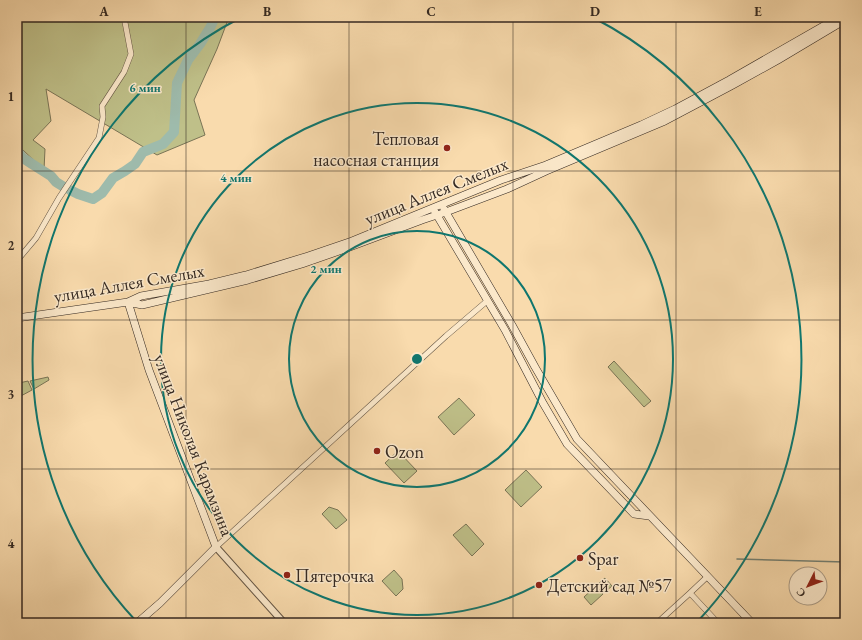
<svg xmlns="http://www.w3.org/2000/svg" width="862" height="640" viewBox="0 0 862 640" font-family="'EB Garamond',serif">
<style>
.green{fill:#bfc089;stroke:#7a7456}
.lines{fill:none;stroke-linecap:round;stroke-linejoin:round}
.stream{stroke:#748175;stroke-width:1.5}
.river{stroke:#9ebbac;stroke-width:10}
.minor-casing{stroke:#655645;stroke-width:6}
.tertiary-casing{stroke:#655645;stroke-width:8}
.secondary-casing{stroke:#342922;stroke-width:8}
.minor{stroke:#fbe8ca;stroke-width:5}
.tertiary{stroke:#fbe8ca;stroke-width:6}
.secondary{stroke:#fbe8ca;stroke-width:7}
.grid{fill:none;stroke:#342922;stroke-width:1;stroke-opacity:0.55}
.ring{fill:none;stroke:#0f766e;stroke-width:2}
.poi-dot{fill:#8f2418;stroke:#fbe8ca;stroke-width:1.5}
.labels{text-anchor:middle;dominant-baseline:central;stroke-width:3;stroke-linejoin:round;paint-order:stroke}
.poi-label{font-size:18px;fill:#342922;stroke:#fbe8ca;text-anchor:start}
.street-label{font-size:18px;fill:#342922;stroke:#fbe8ca}
.centre{fill:#0f766e;stroke:#fbe8ca;stroke-width:2}
.ring-label{font-size:12px;text-anchor:middle;font-weight:bold;fill:#0f766e;stroke:#fbe8ca;stroke-width:3;stroke-linejoin:round;paint-order:stroke}
.neatline{fill:none;stroke:#342922;stroke-width:1.5}
.grid-label{font-size:13px;text-anchor:middle;font-weight:bold;fill:#342922}
</style>
<rect width="100%" height="100%" fill="#f9dbad"/>
<filter id="stains"><feTurbulence type="fractalNoise" baseFrequency=".005" numOctaves="4"/><feColorMatrix values="0 0 0 0 .2 0 0 0 0 .09 0 0 0 0 .02 0 0 0 .5 -.17"/></filter>
<radialGradient id="worn" r=".72"><stop offset=".6" stop-color="#630" stop-opacity="0"/><stop offset="1" stop-color="#630" stop-opacity=".3"/></radialGradient>
<!-- green -->
<path class="green" d="M17,17H229L217,49L194,100L205,135L157,155L46,89L51,121L33,140L45,149L44,170L23,150L17,157Z
M614,361L651,401L644,407L608,367Z
M48,377L49,380L34,389L30,381Z
M28,381L32,390L19,397L17,393L20,388L19,383Z
M459,398L475,415L454,435L438,417Z
M398,451L417,471L404,483L385,463Z
M526,470L542,487L521,507L505,490Z
M329,507L338,510L347,520L336,529L322,514Z
M466,524L484,544L472,556L453,535Z
M394,570L402,579L403,589L396,596L382,581Z
M605,578L612,586L606,591L599,583Z
M596,586L603,594L591,605L584,597Z"/>
<g class="lines">
<!-- stream -->
<path class="stream" d="M737,559L845,562"/>
<!-- river -->
<path class="river" d="M17,151L23,158L32,164L51,176L56,182L64,187
M70,190L78,194L93,199L102,193L113,178L125,171L135,164L143,152L163,144L174,132L177,83L188,60L200,44L210,28L215,17"/>
<defs>
<path id="minor" d="M17,259L20,257L36,238L59,198L99,138L103,117L102,106L124,72L131,54L124,17
M216,547L446,336L487,301
M690,593L708,576
M657,623L690,593L718,623"/>
<path id="tertiary" d="M216,547L284,623"/>
<path id="secondary" d="M444,209L512,325L535,367L577,439L752,623
M435,212L505,330L543,403L567,444L634,514L649,516
M128,302L142,305L248,280L302,264L342,250L422,220L446,212L507,189L546,171L665,121L733,85L778,60L845,20
M128,302L149,370L216,547L160,603L137,623
M17,318L128,302L141,296L209,284L246,275L308,256L352,241L501,180L546,165L641,125L675,109L729,80L839,17"/>
</defs>
<!-- minor casing -->
<use href="#minor" class="minor-casing"/>
<!-- tertiary casing -->
<use href="#tertiary" class="tertiary-casing"/>
<!-- secondary casing -->
<use href="#secondary" class="secondary-casing"/>
<!-- minor -->
<use href="#minor" class="minor"/>
<!-- tertiary -->
<use href="#tertiary" class="tertiary"/>
<!-- secondary -->
<use href="#secondary" class="secondary"/>
</g>
<!-- grid -->
<path class="grid" d="M186,17V623M349,17V623M513,17V623M676,17V623M17,171H845M17,320H845M17,469H845"/>
<!-- distance rings -->
<g class="ring">
<circle cx="417" cy="359" r="128"/>
<circle cx="417" cy="359" r="256"/>
<path d="M136 621A384 384 0 0 1 240 18M594 18A384 384 0 0 1 698 621"/>
</g>
<!-- markers -->
<g class="poi-dot">
<circle cx="447" cy="148" r="4"/>
<circle cx="377" cy="451" r="4"/>
<circle cx="580" cy="558" r="4"/>
<circle cx="287" cy="575" r="4"/>
<circle cx="539" cy="585" r="4"/>
</g>
<g class="labels">
<!-- poi labels -->
<g class="poi-label">
<text x="439" y="138" text-anchor="end">Тепловая<tspan x="439" dy="21">насосная станция</tspan></text>
<text x="385" y="451">Ozon</text>
<text x="588" y="558">Spar</text>
<text x="295" y="575">Пятерочка</text>
<text x="547" y="585">Детский сад №57</text>
</g>
<!-- street labels -->
<g class="street-label">
<text transform="translate(436 191) rotate(-22)">улица Аллея Смелых</text>
<text transform="translate(129 283) rotate(-10)">улица Аллея Смелых</text>
<text transform="translate(194 445) rotate(69)">улица Николая Карамзина</text>
</g>
</g>
<circle cx="417" cy="359" r="6" class="centre"/>
<g class="ring-label">
<text x="145" y="92">6 мин</text>
<text x="236" y="182">4 мин</text>
<text x="326" y="273">2 мин</text>
</g>
<!-- margin -->
<rect width="862" height="640" fill="none" stroke="#f9dbad" stroke-width="44"/>
<!-- north arrow -->
<g transform="translate(808 586) rotate(228)"><circle r="19" fill="#fbe8ca" stroke="#ab9c87"/>
<path d="M0-3L7 15L0 10L-7 15Z" fill="#8f2418"/>
<text y="-6" font-size="11" font-weight="bold" text-anchor="middle" fill="#342922">С</text>
</g>
<rect x="22" y="22" width="818" height="596" class="neatline"/>
<g class="grid-label">
<text x="104" y="16">A</text>
<text x="267" y="16">B</text>
<text x="431" y="16">C</text>
<text x="595" y="16">D</text>
<text x="758" y="16">E</text>
<text x="11" y="101">1</text>
<text x="11" y="250">2</text>
<text x="11" y="399">3</text>
<text x="11" y="548">4</text>
</g>
<rect width="100%" height="100%" filter="url(#stains)"/>
<rect width="100%" height="100%" fill="url(#worn)"/>
</svg>
